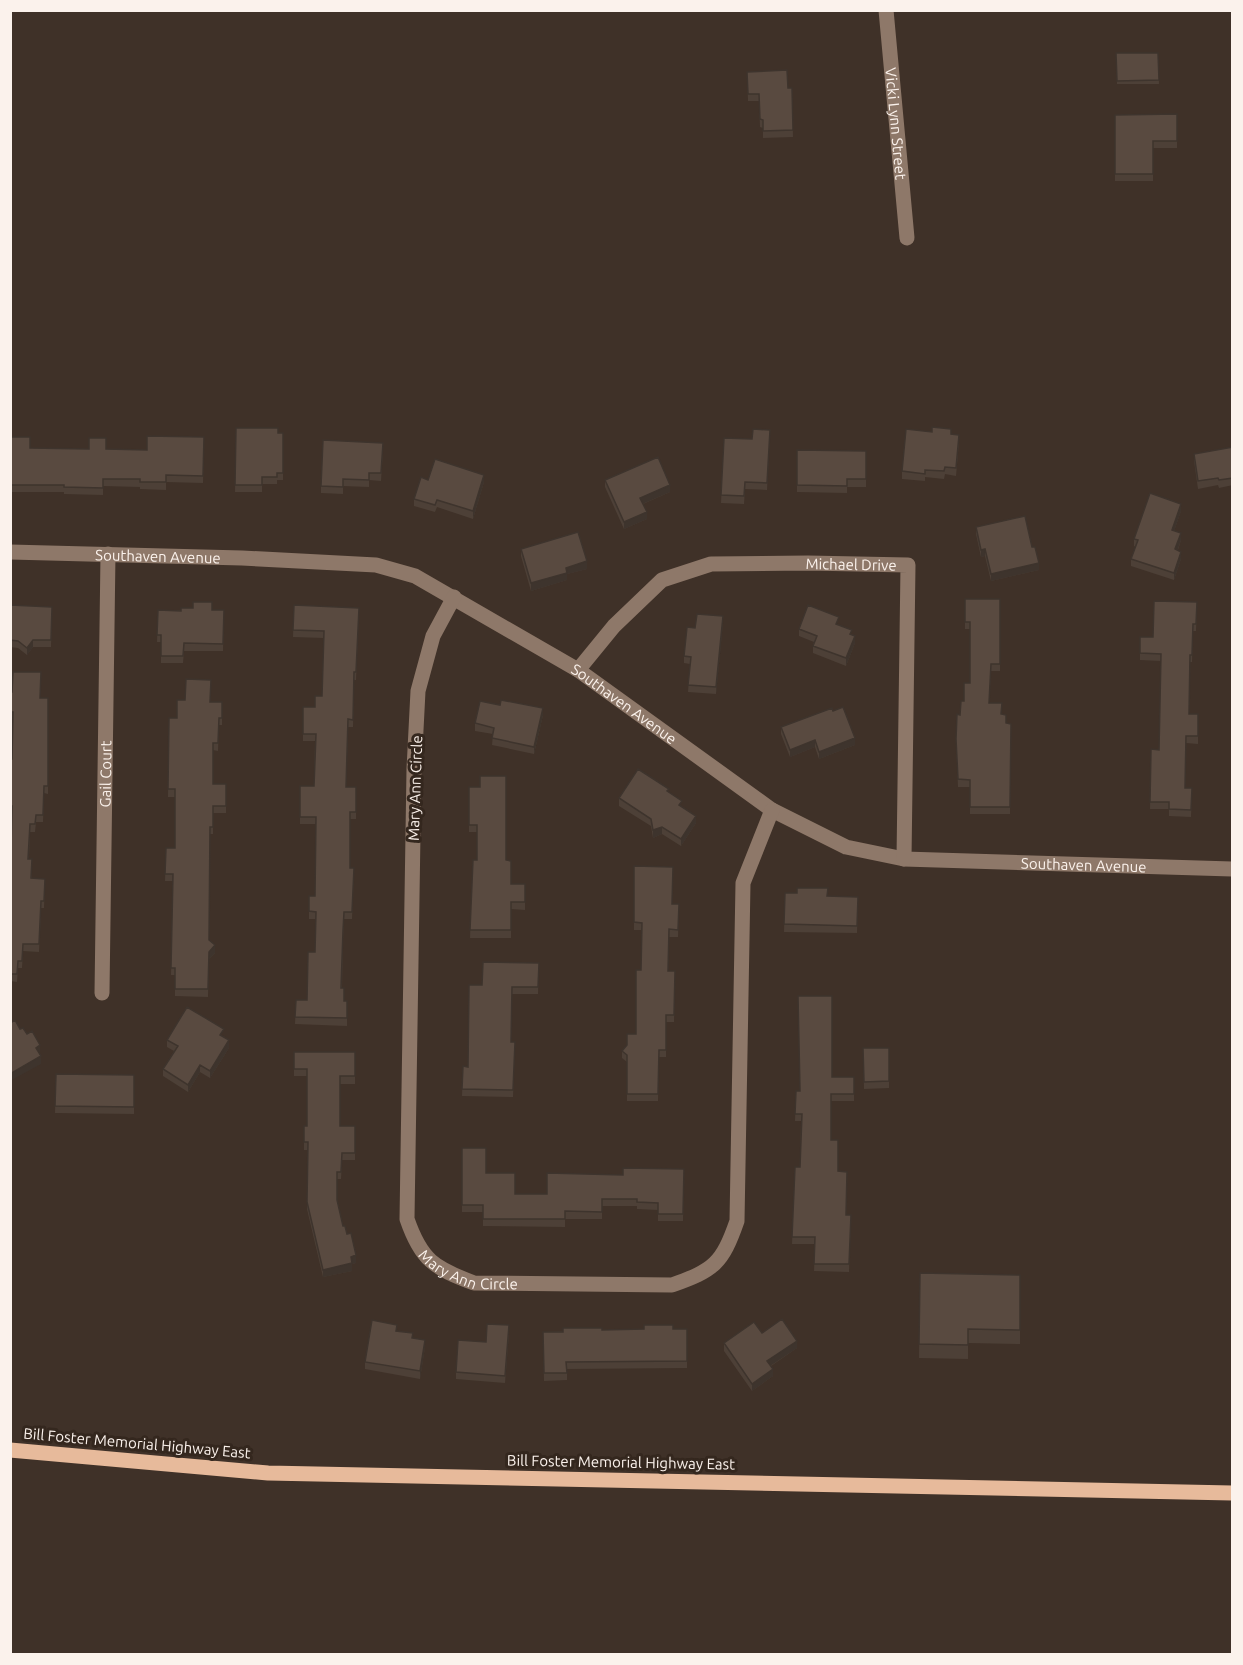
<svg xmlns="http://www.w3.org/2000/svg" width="1243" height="1665" viewBox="0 0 1243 1665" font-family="Ubuntu,sans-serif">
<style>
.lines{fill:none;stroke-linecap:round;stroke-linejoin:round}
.minor{stroke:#8e7869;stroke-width:15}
.major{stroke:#e7ba9b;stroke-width:15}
.wall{fill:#4d4037}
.shaded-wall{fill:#3e342d}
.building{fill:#594a40;stroke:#3e342d;stroke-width:1.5}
.labels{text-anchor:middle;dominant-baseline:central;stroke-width:6;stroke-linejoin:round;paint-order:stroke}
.street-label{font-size:15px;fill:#fbf2ec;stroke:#34271e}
</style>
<rect width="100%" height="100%" fill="#3f3128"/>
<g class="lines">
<!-- minor -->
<g class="minor">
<path id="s1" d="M886,10L907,238"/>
<path id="s2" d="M10,552L242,558L376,565L415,576L578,670L772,810L846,847L904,859L1232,869"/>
<path id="s3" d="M454,597L433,636L418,691L414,769L407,1219C421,1260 434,1268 474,1283L672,1285C714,1270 722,1264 737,1221L743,883L772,810"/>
<path id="s4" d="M578,670L614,626L662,580L711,564L808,563L908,565L904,859"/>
<path id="s5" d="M102,993L108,554"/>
</g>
<!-- major -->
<path class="major" d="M10,1450L268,1473L1232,1493"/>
</g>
<!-- wall -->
<path class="wall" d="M1116,53H1158L1159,84H1117Z
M747,72L788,88H792L793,137L763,138V128L760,127L759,101H748Z
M1177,114V148H1153V181H1115V115Z
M236,428L283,433V480H277V484H262V492H235Z
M770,430L767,490L745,489L744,504L721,503L724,438L752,439Z
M951,434L959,442L956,476L945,474L944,479L925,477V481L902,479V471Z
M10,437L30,448L147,450L204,437L203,483L166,482V490L140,489V487L103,486V495L64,494V492H11Z
M1233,447V485L1219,488L1218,485L1198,489L1194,461V454Z
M383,450L381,481L369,480V487L343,486V494L321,493V486Z
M797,450L866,451V487H847V493L797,492Z
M428,480L484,482L473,519L437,507L435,512L414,506V499Z
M605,480L670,492L643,504L647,519L624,529L605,487Z
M1181,511L1174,531L1181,540L1178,550L1181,559L1174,580L1131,566V559L1136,547L1134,546V539Z
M976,527L1032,547L1039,570L991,581L985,556L981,557L976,534Z
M521,549L587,569L567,574V580L531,591L521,556Z
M965,599H1000V671H991L989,703L1002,714L1006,723L1011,724L1010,814H970V787H958L956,739L964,701L970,683V629H965Z
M1197,602L1196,631H1193L1192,662H1190L1189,714H1198V744L1186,743L1185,788H1192L1191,817L1169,816V809H1150L1151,749L1159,750L1161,661L1140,660V637H1153Z
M10,605L52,607L51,647H33L27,655L18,648L10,647Z
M294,605L359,608L356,680H354L353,727H348L346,787H356V819H350V868H354L352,919H344L343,939L342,988L344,1001H347V1026L295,1024L296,1000H307L315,952L316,919H309V911L315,896L316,824H300V786H314L315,741H303V707H315L322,696L324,638L293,637Z
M158,610H224L223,651H184L183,663H161V642H157Z
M723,623L716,694L688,692L690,664L684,663V656L695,628Z
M839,624L838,625L852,635L855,643L846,666L813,653V646L814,642L799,636V629Z
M11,692L40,698H48V794L44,793L43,822H36L35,832H30L29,859L32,878L45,879L44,908H41L39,952L23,951L22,968H18L17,982L10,981V848H11L12,813H10V759H12L13,719H11Z
M210,702H222V725H219L218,751L213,750V784L226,791V813H213V834H210L209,940L215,953L209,959L208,997L175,996V975H171L173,881H165L166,848H175V797H168L169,718H177Z
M833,711L855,745L819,759L815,747L790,757L781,734V727Z
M543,715L534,754L492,745L493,734L475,731V723Z
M469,787L506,860L511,884H525V910L511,909V938H470L473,860H477V832H469Z
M669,793L696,823L681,846L662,834L653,838L651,826L619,806V798Z
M634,866L672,904H679L678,937H669L668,971H675L674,1022H666V1057H659L658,1101H627V1062L622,1058V1051L636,1034L641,970L642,930H634Z
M785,893L828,896L858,897L857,933L784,932Z
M539,963L538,994H512L511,1042H515L513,1097L462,1096L463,1066L468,1067L482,985Z
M224,1036L229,1048L210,1078L200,1072L188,1092L163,1076V1069L174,1051L167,1047V1040Z
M863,1048L889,1081V1088L864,1089Z
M294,1052H355V1084H340V1126H355V1160H342L341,1179H337V1200L343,1226L347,1234L356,1263L352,1264V1271L323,1277L307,1209L308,1150H304V1126H307V1076H294Z
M56,1074L134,1075V1114L55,1113Z
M832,1077H854V1101H831V1140L846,1215H851L849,1272L814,1271L815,1244H792L795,1167H800L801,1121H795L796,1091H800Z
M462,1148L486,1173L515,1194H547L623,1175L684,1169L683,1221H658V1210L637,1209V1206H602V1219H565V1227L483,1226V1212H462Z
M920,1273L1020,1275V1344L968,1343V1359L919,1358Z
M687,1329V1368L567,1369V1380L544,1381L543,1332L602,1330Z
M397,1331L413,1338L425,1347L420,1379L365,1369V1362Z
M509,1332L505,1383L456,1379V1372Z
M762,1333L797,1348L771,1366L773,1376L752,1391L724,1351V1343Z"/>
<!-- shaded-wall -->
<path class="shaded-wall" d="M484,475V482L473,519V511Z
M670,485V492L640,505V498Z
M1181,504V511L1172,537V530Z
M647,512V519L624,529V522Z
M1181,533V540L1175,557V549Z
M985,549V556L981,557V550Z
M1181,552V559L1174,580V573Z
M587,561V569L567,574V580L531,591V583L566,568Z
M1039,563V570L991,581V574Z
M723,616V623L716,694V687Z
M855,636V643L846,666V658Z
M33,640V647L27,655V648Z
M543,708V715L534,754V747Z
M855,738V745L819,759V752Z
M815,740V747L790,757V750Z
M696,816V823L681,846V839Z
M662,827V834L653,838V830Z
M215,945V953L209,959L208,997L209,952Z
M229,1040V1048L210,1078V1071Z
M40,1045V1052L36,1055V1048Z
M41,1056V1064L10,1081V1074Z
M200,1065V1072L188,1092V1085Z
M356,1255V1263L352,1264V1271L323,1277V1270L351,1257Z
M425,1340V1347L420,1379V1371Z
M797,1341V1348L767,1368V1361Z
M773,1369V1376L752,1391V1384Z"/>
<!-- building -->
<path class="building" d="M1116,53H1158L1159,80L1117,81Z
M787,70L788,88H792L793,130L763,131V120L760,119L759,94H748L747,72Z
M1177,114V141H1153V174H1115V115Z
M932,427L951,429V434L959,435L956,468L945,467L944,471L925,470V474L902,471L906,429L932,432Z
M236,428H278V433H283V473H277V477H262V485H235Z
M753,429L770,430L767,483L745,482L744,496L721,495L724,438L752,439Z
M147,436L204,437L203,476L166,475V482H140V479H103V488L64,487V485H11L10,437H30V448L89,449V438H106V449L147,450Z
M323,440L383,443L381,473H369V480L343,479V487L321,486Z
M1233,447V478L1219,480L1218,478L1198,481L1194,454Z
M797,450L866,451V479H847V486L797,485Z
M658,457L670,485L640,498L647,512L624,522L605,480Z
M435,459L484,475L473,511L437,500L435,505L414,499L421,477L428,480Z
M1150,493L1181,504L1172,530L1181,533L1175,549L1181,552L1174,573L1131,559L1138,540L1134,539Z
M1025,516L1032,547H1035L1039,563L991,574L985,549L981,550L976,527Z
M578,532L587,561L566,568L567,573L531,583L521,549Z
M965,599H1000V664H991L989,703H1002L1001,714L1006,715V723L1011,724L1010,807H970V780L958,779L956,739L957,714L960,715L961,701H964V683H970V622H965Z
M1154,601L1197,602L1196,624H1193L1192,655H1190L1189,714H1198V736H1186L1185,788H1192L1191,810L1169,809V802H1150L1151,749L1159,750L1161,654L1140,653V637H1153Z
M193,602H212V610H224L223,644L184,643L183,656H161V635H157L158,610L181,611V608H193Z
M10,605L52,607L51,640H33L27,648L18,641L10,640Z
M294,605L359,608L356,672H354L353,720L348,719L346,787H356V812H350V868H354L352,912H344L343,931L341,988H344V1001H347V1018L295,1017L296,1000H307L308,952H315L316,912L309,911V896H315L316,817H300V786H314L316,734H303V707H315V696H322L324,631L293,630Z
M808,605L839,617L836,624L852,630L850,634L855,636L846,658L813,646L817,636L799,629Z
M697,614L723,616L716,687L688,685L691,657L684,656L687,627L695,628Z
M13,672H41L40,698H48V786H44L43,815H36L35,824H30L28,859H32L31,878L45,879L44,901H41L39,944H23L22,961H18L17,974H10V848H11L12,806H10V759H12L13,712H11V692H12Z
M186,679L211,680L210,702H222V718H219L218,743H213V784H226V806H213V827H210L209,940L215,945L209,952L208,989H175V968H171L173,874H165L166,848H175V789H168L169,718H177V700H185Z
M501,700L543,708L534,747L492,738L494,728L475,723L480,701L500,705Z
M843,707L855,738L819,752L815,740L790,750L781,727L832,708L833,711Z
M638,769L669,789L667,791L682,801L679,805L696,816L681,839L662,827L653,830L651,819L619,798Z
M480,776H506V860L511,861V884H525V902H511V930H470L473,860H477V825H469V787H480Z
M634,866L673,867L672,904H679L678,930L669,929L668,971H675L674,1015H666V1050H659L658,1094H627V1055L622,1051L627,1045V1034H636V970H641L642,923L634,922Z
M797,888H828L827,896L858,897L857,926L784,924L785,893H797Z
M483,962L539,963L538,987H512L511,1042H515L513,1090L462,1089L463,1066L468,1067L469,985H482Z
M798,996H832V1077H854V1094H831V1140H838V1171L847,1172L846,1215H851L849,1264H814L815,1237H792L795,1167H800L802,1114H795L796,1091H800Z
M187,1007L224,1029L220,1035L229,1040L210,1071L200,1065L188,1085L163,1069L178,1046L167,1040Z
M15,1020L20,1029L23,1028L27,1034L32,1031L40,1045L36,1048L41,1056L10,1074V1023Z
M863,1048H889V1081L864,1082Z
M294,1052H355V1076H340V1126H355V1153H342L341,1172H337V1200L343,1226H345L347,1234L351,1233L356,1255L351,1257L352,1263L323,1270L307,1202L308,1142H304V1126H307V1069H294Z
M56,1074L134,1075V1107L55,1106Z
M462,1148H486V1173H515V1194H547V1173L623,1175V1168L684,1169L683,1214H658V1203L637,1202V1199H602V1212L565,1211V1219H483V1205H462Z
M920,1273L1020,1275V1330L968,1329V1345L919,1344Z
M782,1319L797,1341L767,1361L773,1369L752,1384L724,1343L754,1322L762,1333Z
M372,1320L397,1325L396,1331L413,1333L412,1338L425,1340L420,1371L365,1362Z
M487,1324L509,1325L505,1376L456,1372L458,1340L486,1342Z
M644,1325H673V1329H687V1361L566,1362L567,1373H544L543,1332H563V1328H602V1330L644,1329Z"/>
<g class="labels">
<!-- street labels -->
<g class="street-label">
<text stroke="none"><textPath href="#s1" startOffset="114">Vicki Lynn Street</textPath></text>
<text stroke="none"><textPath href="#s2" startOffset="148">Southaven Avenue</textPath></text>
<text stroke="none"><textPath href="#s4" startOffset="315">Michael Drive</textPath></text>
<text stroke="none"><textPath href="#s2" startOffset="652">Southaven Avenue</textPath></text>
<text stroke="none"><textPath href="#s5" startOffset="219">Gail Court</textPath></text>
<text transform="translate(415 788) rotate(-88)">Mary Ann Circle</text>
<text stroke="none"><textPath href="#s2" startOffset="1156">Southaven Avenue</textPath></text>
<text stroke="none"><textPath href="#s3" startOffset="718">Mary Ann Circle</textPath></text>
<text transform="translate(137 1443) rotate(5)">Bill Foster Memorial Highway East</text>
<text transform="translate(621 1462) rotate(1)">Bill Foster Memorial Highway East</text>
</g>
</g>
<!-- border -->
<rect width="1243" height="1665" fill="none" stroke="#fbf2ec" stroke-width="24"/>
</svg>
